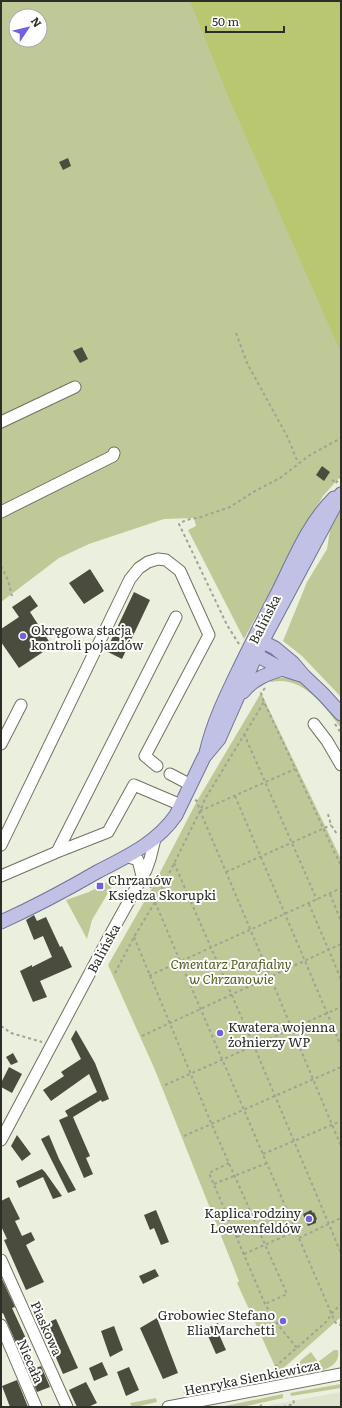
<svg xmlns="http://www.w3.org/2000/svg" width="342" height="1408" viewBox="0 0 342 1408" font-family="Literata,serif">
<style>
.built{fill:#dfe5cc}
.green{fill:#bfc997;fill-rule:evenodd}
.forest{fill:#b9c770}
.building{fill:#4a4d3d}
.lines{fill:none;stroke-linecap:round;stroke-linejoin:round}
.minor-casing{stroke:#707363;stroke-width:13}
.major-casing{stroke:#727299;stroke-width:15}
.path{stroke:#9fa395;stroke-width:2;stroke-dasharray:3 3;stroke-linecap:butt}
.minor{stroke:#fff;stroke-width:11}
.major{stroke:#c1c1e6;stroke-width:13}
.poi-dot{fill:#6f62dc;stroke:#fff;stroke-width:1.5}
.labels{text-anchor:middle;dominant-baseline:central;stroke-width:4;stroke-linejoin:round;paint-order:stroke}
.street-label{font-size:13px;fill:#2c2e27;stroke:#fff}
.poi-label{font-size:13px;fill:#2c2e27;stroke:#fff;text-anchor:start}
.park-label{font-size:13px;font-style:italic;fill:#535c1d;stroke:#fff}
</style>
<rect width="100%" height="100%" fill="#ebefdd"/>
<!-- built -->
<path class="built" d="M341,1392V1407H271L270,1405Z"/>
<!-- green -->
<path class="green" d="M1,1H341V476L323,496L313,513L244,639L188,530L196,526L194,518L164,519L89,544L59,558L1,602ZM16,16H40V40H16Z
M341,509V697L302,656L283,641L307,582L327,549L330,530Z
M277,677L292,679L304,684L326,705L341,723V728C324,706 303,675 271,682L269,679Z
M261,693L341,859V1317L278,1373L237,1283L239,1281L155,1070L108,965L152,888L197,801Z
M118,876L92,920L87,939L66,900L89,892Z
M334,1350H338C342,1371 311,1373 299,1375L296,1370L301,1360L311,1352L318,1362Z
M264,1376L266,1380L243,1385L241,1381Z
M220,1384L221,1389L187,1396L183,1392Z
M341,1384V1388L291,1396L290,1393Z
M283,1394V1398L242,1407H220Z
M156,1398L157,1402L135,1407H132L130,1403Z"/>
<!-- forest -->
<path class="forest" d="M190,1H341V353L229,98Z"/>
<!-- building -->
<path class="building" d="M68,158L71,166L63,170L59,162Z
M82,347L88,359L80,363L73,351Z
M322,466L330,472L324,481L316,475Z
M90,569L104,591L84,604L69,583Z
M134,592L150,600L122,659L106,651Z
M30,595L38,606L30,612L52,646L19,668L1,642V629L19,617L12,607Z
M34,915L37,921L46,917L60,947L62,946L72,967L40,981L47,997L33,1002L20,971L32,965V967L52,957L43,936L34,940L26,920Z
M76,1030L95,1063L109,1099L102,1102L101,1100L73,1117L90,1156L86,1158L93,1174L84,1178L59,1120L68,1116L65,1111L97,1092L89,1074L51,1101L43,1090L64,1076L61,1072L81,1059L71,1039Z
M13,1053L18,1062L11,1065L6,1057Z
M9,1067L22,1074L12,1093L1,1087V1083Z
M17,1135L31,1154L22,1161L11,1146Z
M49,1135L59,1159L76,1190L68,1193L41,1139Z
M42,1169L45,1172L62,1196L53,1199L43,1177L19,1188L16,1181Z
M9,1197L20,1219L15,1221L22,1236L31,1232L35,1240L26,1245L44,1282L26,1290L4,1240L7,1239L1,1226V1201Z
M156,1210L169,1242L161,1245L154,1228L150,1230L144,1215Z
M311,1210L313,1213L314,1212L317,1219L316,1220V1223L308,1226L303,1214Z
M155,1269L159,1276L143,1284L139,1276Z
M1,1277L15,1307L12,1308L29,1345L19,1350L3,1313L1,1314Z
M157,1318L178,1373L163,1379L140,1328Z
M56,1319L78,1368L63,1374L42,1325Z
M218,1323L221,1331L218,1332L226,1350L216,1354L205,1329Z
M114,1326L123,1350L110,1357L101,1331Z
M102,1362L108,1375L94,1381L89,1368Z
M41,1366L50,1387L37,1392L28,1371Z
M129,1367L139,1390L126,1396L117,1372Z
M17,1380L28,1407H10L2,1386Z
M86,1382L97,1403L88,1407H77L69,1390Z"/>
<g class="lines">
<defs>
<path id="minor" d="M1,422L75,387
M1,512L113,456L114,453
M314,724L327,741L341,765
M1,744L21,705
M170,774L191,785
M1,845L130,579L139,568L148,562L158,559L166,560L180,571L209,635L145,756L157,766
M57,852L176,617
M123,858L129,857L138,860L142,876
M1,876L57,852L108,832L134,785L181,805
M1,1140L109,937L146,870L150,859L155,839
M1,1260L67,1407
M1,1325L36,1407
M168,1407L341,1374"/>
<path id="major" d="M255,638L275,648L293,663L304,676L324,695L341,714
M249,651L282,669L304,676
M243,692C253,679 267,674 282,669
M206,753C213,722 227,694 241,665C253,641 265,616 278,592C294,560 308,524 334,498
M1,922C34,907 66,890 97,872C126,857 157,843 176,815L204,757L219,739L262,642L341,494"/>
</defs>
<!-- minor casing -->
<use href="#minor" class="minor-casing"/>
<!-- major casing -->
<use href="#major" class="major-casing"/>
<!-- path -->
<path class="path" d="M236,333L247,363L288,438L298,463
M332,480L336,483
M336,483L341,476
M1,566L8,580L12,596
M239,644L227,625L179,524L186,520L201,517L230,507L255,491L280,478L310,455L341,438
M265,688L261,693L264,702L341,866
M335,724L341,733
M244,734L317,900
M235,796L341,1046
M195,800L197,801L200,811C248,923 294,1034 341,1146
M200,811L295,769
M328,814L331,825L337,834
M174,863L254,1046L341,1253
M226,872L331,825
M149,886L152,888L155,902L180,961L335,1322L337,1324L341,1325
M330,894L341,921
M309,904L341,979
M134,937L212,1125L287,1294L265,1304
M115,973L134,937L155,902L200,811L205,799L264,702
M149,976C213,946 277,918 341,888
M1,1026L11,1033L42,1042
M142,1036L341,944
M165,1085L341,1007
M184,1136L341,1067
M263,1154L341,1121
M229,1163L209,1173L265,1304L278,1325L297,1348
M214,1184L267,1163
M237,1237L288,1213
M299,1238L341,1218
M244,1254L296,1231
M275,1367L326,1322L332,1313L341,1304
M260,1407L262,1404
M283,1407L294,1404L293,1398"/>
<!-- minor -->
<use href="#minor" class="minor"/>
<!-- major -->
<use href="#major" class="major"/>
</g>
<!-- markers -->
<g class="poi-dot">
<circle cx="23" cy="636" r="4"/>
<rect x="96" y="882" width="8" height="8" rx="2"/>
<circle cx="220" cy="1033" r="4"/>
<circle cx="309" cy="1219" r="4"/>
<circle cx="283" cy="1321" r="4"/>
</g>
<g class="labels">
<!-- street labels -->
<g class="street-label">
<text transform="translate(264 619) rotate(-63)">Balińska</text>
<text transform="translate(103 948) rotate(-62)">Balińska</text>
<text transform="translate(47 1328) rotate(66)">Piaskowa</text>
<text transform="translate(31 1361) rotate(67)">Niecała</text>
<text transform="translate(252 1377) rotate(-11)">Henryka Sienkiewicza</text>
</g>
<!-- poi labels -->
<g class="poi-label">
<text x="31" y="629">Okręgowa stacja<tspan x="31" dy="15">kontroli pojazdów</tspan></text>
<text x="108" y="879">Chrzanów<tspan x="108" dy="15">Księdza Skorupki</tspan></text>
<text x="228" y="1026">Kwatera wojenna<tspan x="228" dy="15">żołnierzy WP</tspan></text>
<text x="301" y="1212" text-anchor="end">Kaplica rodziny<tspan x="301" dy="15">Loewenfeldów</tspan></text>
<text x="275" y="1314" text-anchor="end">Grobowiec Stefano<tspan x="275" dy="15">Elia Marchetti</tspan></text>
</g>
<!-- park labels -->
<g class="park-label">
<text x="231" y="963">Cmentarz Parafialny<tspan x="231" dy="15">w Chrzanowie</tspan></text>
</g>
</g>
<!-- border -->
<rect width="342" height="1408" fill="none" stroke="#2c2e27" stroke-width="4"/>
<!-- north arrow -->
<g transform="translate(28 28) rotate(55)"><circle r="19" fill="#ffffff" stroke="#ababa9"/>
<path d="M0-3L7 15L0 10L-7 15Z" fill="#6f62dc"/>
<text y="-6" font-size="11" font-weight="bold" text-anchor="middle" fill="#2c2e27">N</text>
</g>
<!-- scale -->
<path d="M206 26v6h78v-6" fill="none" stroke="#2c2e27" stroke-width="2"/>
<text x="212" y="26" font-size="12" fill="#2c2e27" stroke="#ffffff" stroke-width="3" paint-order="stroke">50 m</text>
</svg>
